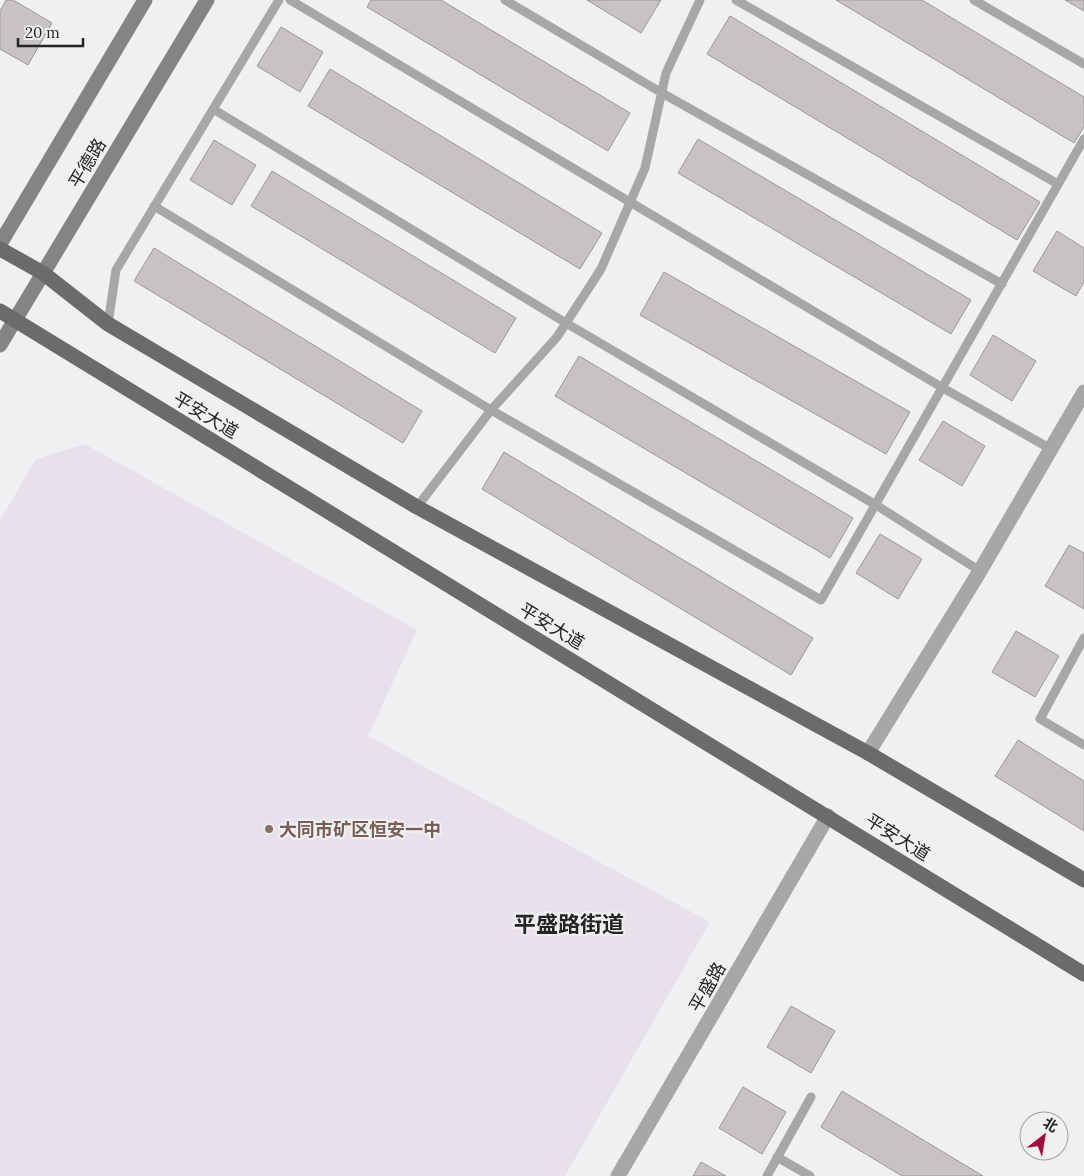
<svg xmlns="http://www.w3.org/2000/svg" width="1084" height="1176" viewBox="0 0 1084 1176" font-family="Lora,'Noto Sans SC',serif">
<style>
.built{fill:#e6e1ea}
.building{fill:#c7c3c3;stroke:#9c9898}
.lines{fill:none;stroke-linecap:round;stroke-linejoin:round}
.lane{stroke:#a8a7a7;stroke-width:9}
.street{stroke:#a8a7a7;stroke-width:15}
.secondary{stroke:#868384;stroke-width:15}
.primary{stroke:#6d6a6b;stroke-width:15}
.education-dot{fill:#8d6e63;stroke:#f0eff2;stroke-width:2}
.labels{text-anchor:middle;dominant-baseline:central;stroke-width:4.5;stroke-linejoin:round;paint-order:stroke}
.street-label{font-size:18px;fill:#262526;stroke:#f0eff2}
.education-label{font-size:18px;font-weight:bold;fill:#785e54;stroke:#f0eff2;text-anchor:start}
.district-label{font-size:22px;font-weight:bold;fill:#262526;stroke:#f0eff2}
</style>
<rect width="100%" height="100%" fill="#f0eff2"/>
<!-- built -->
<path class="built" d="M85,444L417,630L368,736L710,922L565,1176H0V520L36,459Z"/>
<!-- building -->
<path class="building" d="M6,0H13L52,23L28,65L0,49V11Z
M371,0H441L630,113L608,151L367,7Z
M587,0H661L641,33Z
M836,0H922L1084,97V127L1074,143Z
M1065,0H1084V11Z
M730,16L1040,202L1017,240L707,54Z
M281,27L323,52L300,92L257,66Z
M330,69L602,233L580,269L308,106Z
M698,139L971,300L951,334L678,173Z
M214,140L256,165L232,205L190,180Z
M272,171L516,318L495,353L251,206Z
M1057,231L1084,248V282L1076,296L1033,271Z
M154,248L422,411L403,443L134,281Z
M664,272L910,412L886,454L640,315Z
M993,335L1036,361L1012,401L970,375Z
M579,356L853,518L830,558L555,396Z
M943,421L985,446L962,486L919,460Z
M504,452L813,638L791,675L482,489Z
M880,534L922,559L898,599L856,573Z
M1069,545L1084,553V609L1045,586Z
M1016,631L1059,656L1035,697L992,672Z
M1018,740L1084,781V831L995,776Z
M791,1006L835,1031L811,1073L767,1047Z
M743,1087L786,1112L762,1154L719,1128Z
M842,1091L983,1176H902L821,1127Z
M701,1162L726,1176H693Z"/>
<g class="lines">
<!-- lane -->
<path class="lane" d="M290,0L943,388L1051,449
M505,0L662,93L1002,284
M736,0L1058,184
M974,0L1084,64
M213,109L566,323L876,505L980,571
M154,206L491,410L821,600L1084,139
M108,324L116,270L279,0
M417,507L491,410L557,337L601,269L645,168L666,73L700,0
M1084,638L1040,719L1084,745
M777,1157L810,1176
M767,1176L811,1097"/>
<!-- street -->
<path class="street" d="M868,753L980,571L1084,392
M618,1176L828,816"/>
<!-- secondary -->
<path class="secondary" d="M0,244L145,0
M0,345L207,0"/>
<!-- primary -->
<path class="primary" d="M0,249L43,273L108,324L417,507L868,753L1084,880
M0,311L1084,974"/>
</g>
<!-- markers -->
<circle class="education-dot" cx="269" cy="829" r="5"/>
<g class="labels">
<!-- street labels -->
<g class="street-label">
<text transform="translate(87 163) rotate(-59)">平德路</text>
<text transform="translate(206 415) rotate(31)">平安大道</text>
<text transform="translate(552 626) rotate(31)">平安大道</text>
<text transform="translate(898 837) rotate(32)">平安大道</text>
<text transform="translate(707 987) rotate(-60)">平盛路</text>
</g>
<!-- education labels -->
<g class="education-label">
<text x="279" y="829">大同市矿区恒安一中</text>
</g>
<!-- district labels -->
<g class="district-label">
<text x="569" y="924">平盛路街道</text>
</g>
</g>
<!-- north arrow -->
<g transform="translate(1044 1136) rotate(31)"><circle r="24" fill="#f0eff2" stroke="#9f9ea0"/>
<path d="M0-4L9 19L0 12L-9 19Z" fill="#a50a3b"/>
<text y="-8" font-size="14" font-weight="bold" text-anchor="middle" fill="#262526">北</text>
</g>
<!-- scale -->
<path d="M18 38v8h65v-8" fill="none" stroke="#262526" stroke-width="2.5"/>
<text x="25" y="38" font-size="15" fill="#262526" stroke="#f0eff2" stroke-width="4" paint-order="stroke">20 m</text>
</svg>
